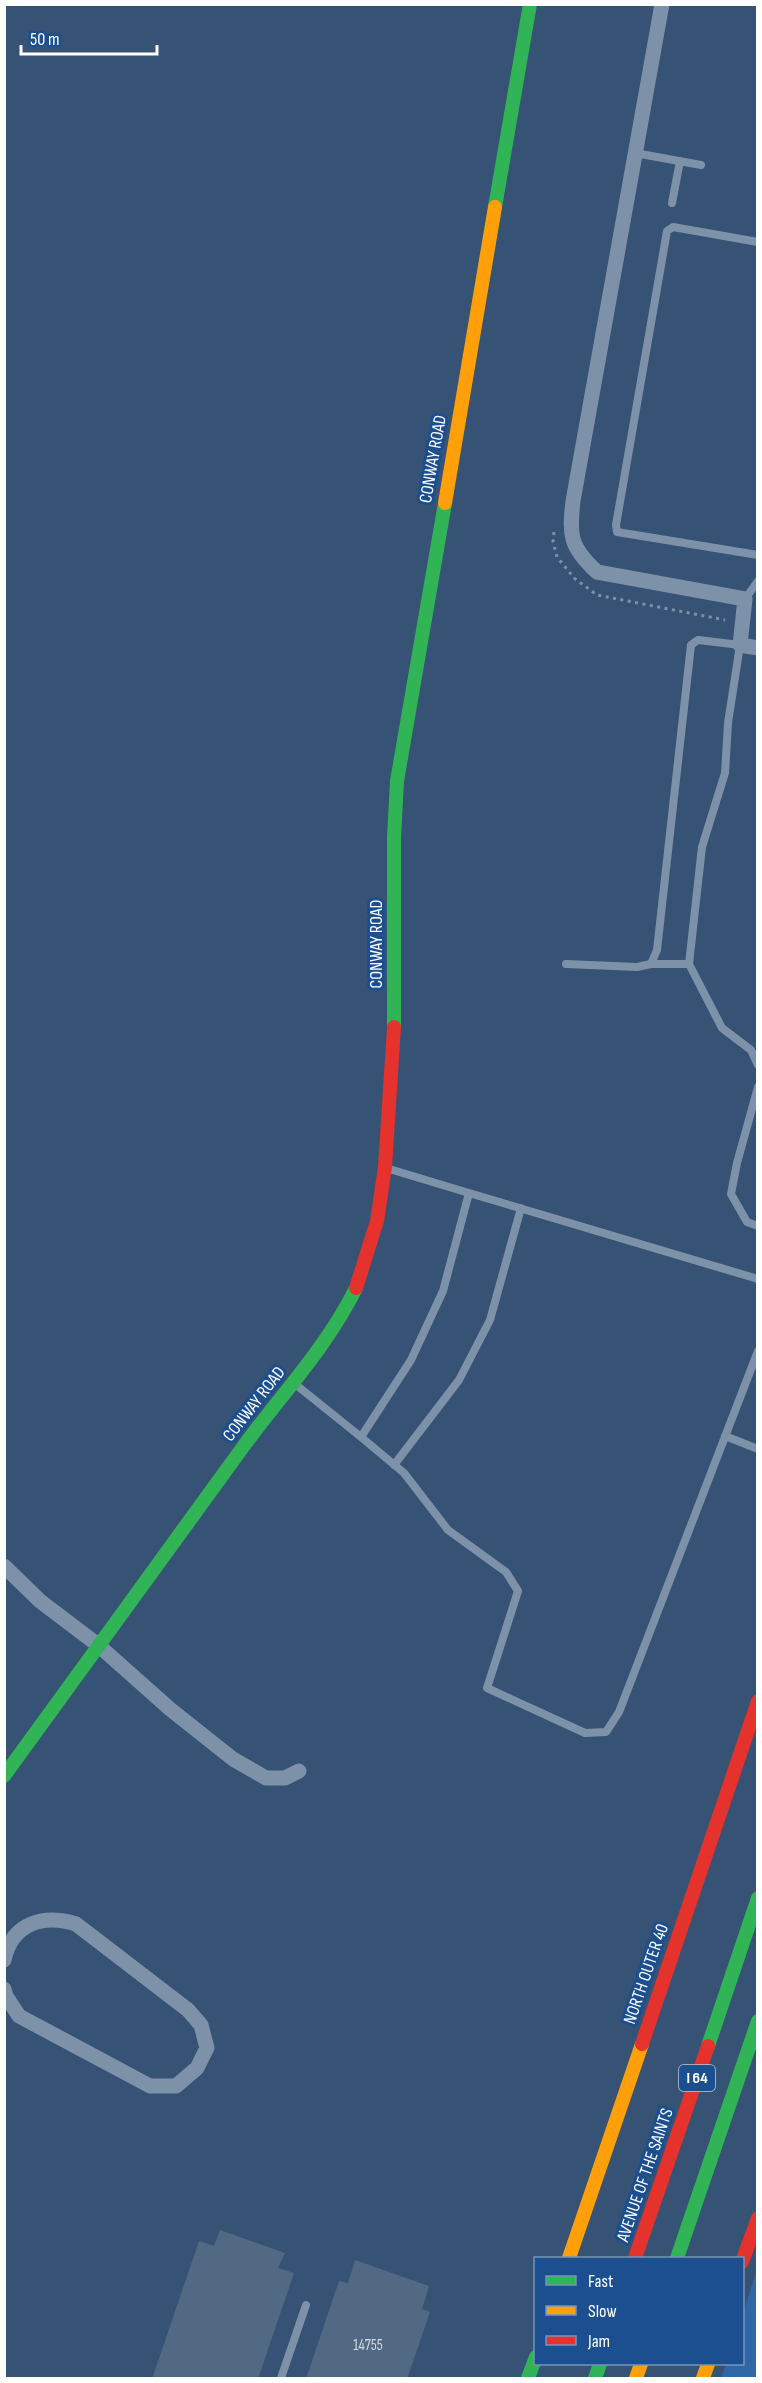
<svg xmlns="http://www.w3.org/2000/svg" width="762" height="2383" viewBox="0 0 762 2383" font-family="'Sofia Sans Condensed',sans-serif">
<style>
.green{fill:#2f66a5}
.building{fill:#526984}
.lines{fill:none;stroke-linecap:round;stroke-linejoin:round}
.path{stroke:#7d92a8;stroke-width:3;stroke-dasharray:3 4.5;stroke-linecap:butt}
.lane{stroke:#7d92a8;stroke-width:8}
.street{stroke:#7d92a8;stroke-width:15}
.fast{stroke:#30b455;stroke-width:14}
.slow{stroke:#ff9f0a;stroke-width:14}
.jam{stroke:#e5322d;stroke-width:14}
.labels{text-anchor:middle;dominant-baseline:central;stroke-width:6;stroke-linejoin:round;paint-order:stroke}
.number-label{font-size:15px;fill:#d4dae0}
.shield{fill:#1b4f8f;stroke:#bbcadd;stroke-width:1.5}
.shield-label{font-size:16px;font-weight:bold;fill:#fff}
.street-label{font-size:18px;fill:#fff;stroke:#1b4f8f}
</style>
<rect width="100%" height="100%" fill="#365274"/>
<!-- green -->
<path class="green" d="M757,2269V2378H721L726,2364H742L743,2313Z"/>
<!-- building -->
<path class="building" d="M220,2230L285,2253L278,2268L294,2273L258,2379H152L199,2241L214,2246Z
M355,2260L429,2286L422,2309L430,2312L407,2379H306L339,2281L348,2283Z"/>
<g class="lines">
<!-- path -->
<path class="path" d="M554,532L553,542L557,557L574,578L597,595L725,620"/>
<!-- lane -->
<path class="lane" d="M635,153L701,165
M672,203L680,161
M758,242L673,227L667,231L616,525L617,532L758,555
M745,599L758,581
M566,964L637,967L651,964L657,950L691,645L698,640L740,645L728,723L725,773L702,847L689,964H651
M689,964L722,1028L751,1050L758,1065
M758,1087L737,1163L731,1194L747,1222L758,1226
M469,1193L758,1279
M295,1384L361,1437L411,1360L443,1291L469,1193L386,1168
M725,1436L758,1449
M361,1437L404,1473L448,1530L506,1572L518,1591L487,1688L585,1733L606,1732L619,1712L758,1351
M394,1465L459,1380L490,1320L521,1208
M281,2378L306,2305"/>
<!-- street -->
<path class="street" d="M662,4L573,501C569,536 570,547 597,572L745,599L740,645L758,648
M4,1566L40,1601L98,1645L170,1709L233,1759L266,1778H285L299,1771
M4,1960C12,1923 43,1914 76,1924L188,2010L201,2025L207,2048L197,2068L176,2086H150L19,2016L6,1996L4,1989"/>
<!-- fast -->
<path class="fast" d="M495,207L530,4
M394,1027V838L397,781L445,503
M4,1776C84,1666 163,1557 243,1447C281,1395 327,1347 356,1288
M708,2046L758,1898
M677,2258L758,2021
M528,2378L536,2357
M595,2378L600,2364"/>
<!-- slow -->
<path class="slow" d="M445,503L495,207
M569,2258L642,2044
M636,2378L641,2364
M703,2378L708,2364"/>
<!-- jam -->
<path class="jam" d="M356,1288L377,1221L385,1167L394,1027
M642,2044L758,1701
M635,2258L708,2046
M742,2262L758,2218"/>
</g>
<g class="labels">
<!-- number labels -->
<g class="number-label">
<text x="368" y="2345">14755</text>
</g>
<!-- shield labels -->
<rect class="shield" x="679" y="2065" width="36" height="26" rx="4.5"/>
<g class="shield-label">
<text x="697" y="2078">I 64</text>
</g>
<!-- street labels -->
<g class="street-label">
<text transform="translate(433 459) rotate(-80)">CONWAY ROAD</text>
<text transform="translate(376 944) rotate(-90)">CONWAY ROAD</text>
<text transform="translate(254 1404) rotate(-52)">CONWAY ROAD</text>
<text transform="translate(646 1974) rotate(-71)">NORTH OUTER 40</text>
<text transform="translate(645 2175) rotate(-71)">AVENUE OF THE SAINTS</text>
</g>
</g>
<!-- border -->
<rect width="762" height="2383" fill="none" stroke="#ffffff" stroke-width="12"/>
<!-- legend -->
<rect x="534" y="2257" width="210" height="108" fill="#1b4f8f" stroke="#7695bc" stroke-width="1.5"/>
<rect x="546" y="2276" width="30" height="9" fill="#30b455" stroke="#7695bc" stroke-width="1.5"/>
<text x="588" y="2287" font-size="18" fill="#ffffff">Fast</text>
<rect x="546" y="2306" width="30" height="9" fill="#ff9f0a" stroke="#7695bc" stroke-width="1.5"/>
<text x="588" y="2317" font-size="18" fill="#ffffff">Slow</text>
<rect x="546" y="2336" width="30" height="9" fill="#e5322d" stroke="#7695bc" stroke-width="1.5"/>
<text x="588" y="2347" font-size="18" fill="#ffffff">Jam</text>
<!-- scale -->
<path d="M21 45v9h136v-9" fill="none" stroke="#ffffff" stroke-width="3"/>
<text x="30" y="45" font-size="18" fill="#ffffff" stroke="#1b4f8f" stroke-width="4.5" paint-order="stroke">50 m</text>
</svg>
